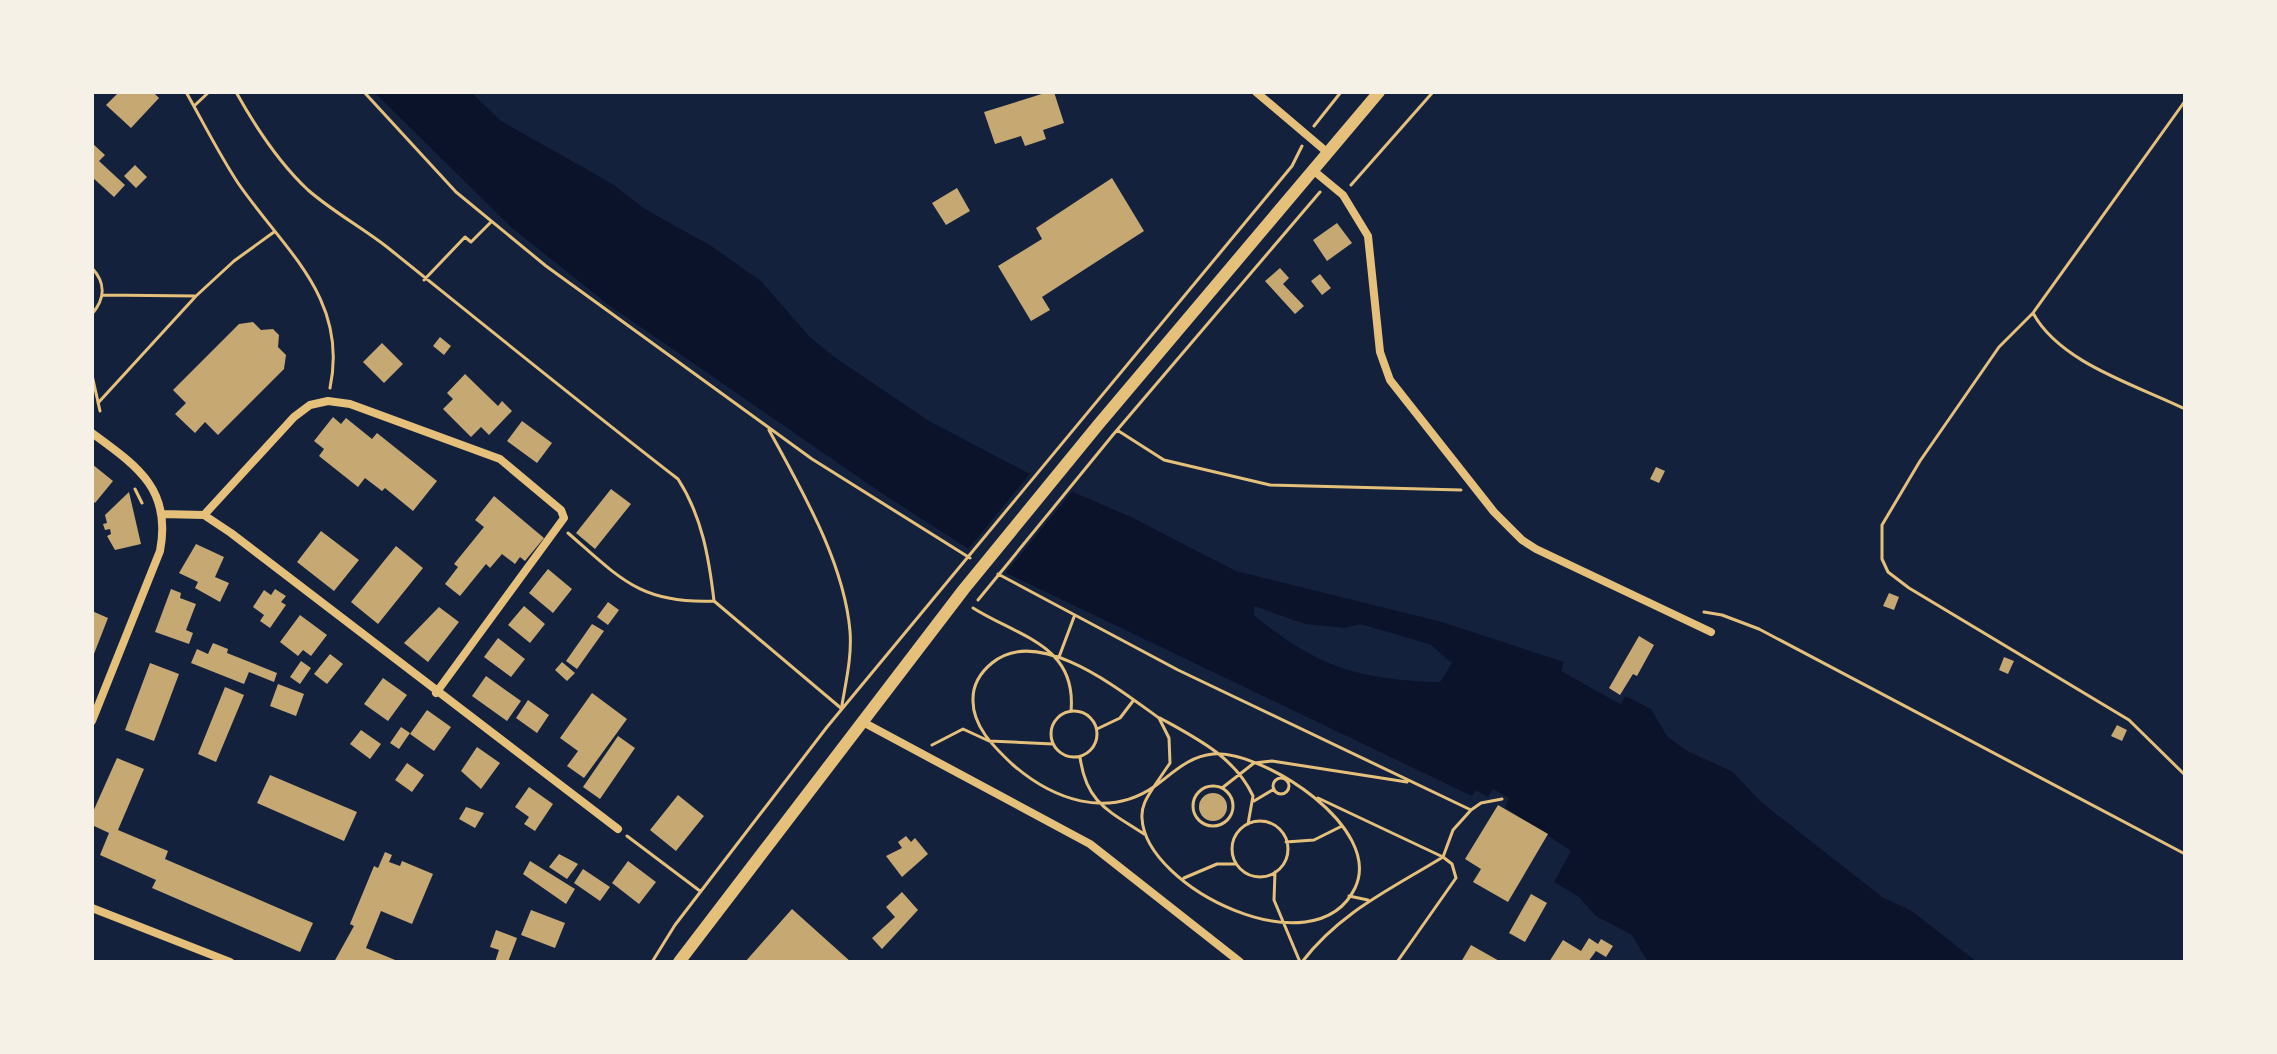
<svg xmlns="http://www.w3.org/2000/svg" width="2277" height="1054" viewBox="0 0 2277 1054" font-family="Barlow,sans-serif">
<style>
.water{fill:#0b132b;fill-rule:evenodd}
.pier{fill:#14213d}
.building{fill:#c6a872}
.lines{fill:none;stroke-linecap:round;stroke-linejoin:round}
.path{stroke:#e5c07b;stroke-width:3}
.minor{stroke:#e5c07b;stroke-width:8}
.trunk{stroke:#e5c07b;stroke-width:12}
</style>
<rect width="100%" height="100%" fill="#14213d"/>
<!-- water -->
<path class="water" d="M374,92H471L501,121L611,183L645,209L711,246L761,281L810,337L833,356L929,421L1026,472L1129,516L1236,571L1442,622L1564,662L1561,671L1613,700L1621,704L1625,696L1651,709L1667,736L1687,751L1733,772L1761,802L1882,897L1912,911L1977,962H1648L1632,935L1596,916L1579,897L1554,882L1571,851L1505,807L1509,798L1493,789L1488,797L1476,790L1472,796L1006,573L886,496L610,306L512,228ZM1254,606L1305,624L1345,628L1360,624L1412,639L1431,645L1452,663L1440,682H1431C1353,678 1314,665 1254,615Z"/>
<!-- pier -->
<path class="pier" d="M1033,470L1075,488L1003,576L966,552Z"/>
<!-- building -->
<path class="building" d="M119,92H153L159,98L131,128L106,105Z
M1048,92H1054L1064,123L1043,130L1046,139L1025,146L1021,136L995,144L984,112Z
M92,143L105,155L99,161L125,185L114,197L92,177Z
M135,165L147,177L136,188L124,176Z
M1112,178L1144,231L1042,297L1050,310L1031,321L998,266L1042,239L1036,228Z
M957,188L970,211L946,225L932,203Z
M1337,223L1352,243L1327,261L1313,240Z
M1280,268L1289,278L1283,284L1304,306L1295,314L1265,281Z
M1320,274L1331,288L1322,295L1311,281Z
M253,322L261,330L273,329L279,335L278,347L286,355L284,369L218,435L205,422L195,433L175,414L186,403L173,390L239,324Z
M440,337L451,346L444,355L433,346Z
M382,343L403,364L384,383L363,362Z
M465,374L498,406L502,401L512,411L489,435L481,427L471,437L443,409L453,399L447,393Z
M333,417L341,424L346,418L372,439L377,433L437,481L413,511L385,488L382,491L365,478L358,487L319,456L324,449L314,441Z
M522,421L552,443L537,463L507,441Z
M92,464L113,481L95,503L92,500Z
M1656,467L1665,471L1659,483L1650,479Z
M611,489L631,504L595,549L576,533Z
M129,492L141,544L115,550L107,536L111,534L110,529L105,530L103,524L107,523L105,515Z
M494,496L544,538L525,561L520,557L515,564L502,554L490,568L486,564L460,596L445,584L458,567L454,564L484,527L475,520Z
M321,531L359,560L334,591L297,562Z
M196,544L224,557L215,577L229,583L220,602L195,588L198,582L179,573Z
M396,546L423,568L378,624L351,602Z
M548,569L572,589L553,613L529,593Z
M171,589L181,593L180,598L196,604L186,630L193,633L189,644L155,632Z
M275,589L286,596L281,602L286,605L270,628L260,621L264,615L253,607L264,590L271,595Z
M1889,593L1899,597L1894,610L1883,606Z
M608,602L619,610L608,625L597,617Z
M524,606L545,624L530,643L508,625Z
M439,607L459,622L428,662L404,643Z
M92,611L108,618L92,659Z
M300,615L327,635L311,656L303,650L298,656L280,642Z
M592,624L604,631L577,669L566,661Z
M1639,636L1654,645L1637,676L1633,674L1620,695L1609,688Z
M498,638L525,659L511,677L484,657Z
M213,643L228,649L227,653L277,673L274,682L249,672L244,684L191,663L197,649L208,654Z
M330,654L343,664L327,684L314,674Z
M2004,657L2014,661L2008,674L1999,670Z
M301,661L311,668L300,684L290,677Z
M562,662L575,673L567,681L555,670Z
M150,663L179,674L154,741L125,730Z
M486,676L521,701L507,721L472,696Z
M383,678L407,695L388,721L364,704Z
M278,684L304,694L296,716L270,706Z
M225,687L244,695L216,762L198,754Z
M592,693L627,719L584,778L567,766L578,751L560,738Z
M528,700L549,715L537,733L516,718Z
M427,710L451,727L434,751L410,734Z
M2117,725L2127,730L2122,741L2111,736Z
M401,727L410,733L399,749L390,743Z
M361,730L381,744L370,759L350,744Z
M618,736L635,748L600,799L583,787Z
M477,747L500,763L481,789L461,771Z
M117,758L144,769L118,830L168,851L165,859L313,923L300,952L152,888L156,880L100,855L109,833L92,825V814Z
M407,763L424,775L412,792L395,780Z
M270,775L357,812L344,841L257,803Z
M529,787L553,804L535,831L524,824L529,817L515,807Z
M1199 807a14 14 0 1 1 28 0a14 14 0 1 1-28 0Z
M678,795L704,816L676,851L650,830Z
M1498,805L1548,834L1508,902L1473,882L1481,869L1465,859Z
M466,807L484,813L475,828L459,819Z
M906,836L911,842L915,838L928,854L902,877L886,856L902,848L898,842Z
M385,852L392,855L389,862L400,866L402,861L433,874L412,924L381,911L366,948L400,962H334L354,926L350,924L374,866L378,868Z
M559,854L578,864L567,879L549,867Z
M530,861L575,889L566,904L523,874Z
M628,861L656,882L639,904L612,883Z
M583,869L610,887L600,901L574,883Z
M902,892L918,910L882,949L872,938L895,917L886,907Z
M1531,894L1547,903L1525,942L1509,933Z
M792,909L851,962H745Z
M531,910L565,923L555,948L521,935Z
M496,930L517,938L508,962H495L499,950L490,947Z
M1589,938L1598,944L1601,939L1613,946L1606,957L1596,951L1588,962H1549L1563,940L1581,951Z
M1471,945L1501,962H1461Z"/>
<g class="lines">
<!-- path -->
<path class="path" d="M186,92C203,122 219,154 238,183C284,250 349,298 330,388
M236,92C256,128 278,162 308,190C332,211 361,227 387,247C484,325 580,403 678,479C702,516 709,558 714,601
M364,92L456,192L546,266L812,459L970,558
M2185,101L2033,313L1999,347L1920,461L1882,525V559L1888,572L1909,588L2129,720L2185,775
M194,106L209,92
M1314,126L1341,92
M1351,185L1433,92
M92,268C106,283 105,299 92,314
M424,280L465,237L471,242L491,222
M102,295L196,296L234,261L274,232
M2033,313C2060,363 2136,385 2185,409
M92,375L100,411
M98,403L196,296
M769,430C802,491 844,562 850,631C852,656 846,681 842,705
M1117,430L1164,460L1270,485L1461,490
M135,489L142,503
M568,533C620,578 640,604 714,601L842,709
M998,574L1178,670L1471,810L1481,803L1502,799
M978,600L1112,436L1320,192
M973,608C1019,637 1077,645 1071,711
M1704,612L1722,615L1759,629L2185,854
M1059,657L1074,617
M1051 734a23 23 0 1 1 46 0a23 23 0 1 1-46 0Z
M1160,718C1196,738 1235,757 1253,796L1248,824
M1097,729L1120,718L1133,701
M932,745L963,729L989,741L1053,744
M1080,757C1086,803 1109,811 1144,834
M1273 786a8 8 0 1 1 16 0a8 8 0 1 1-16 0Z
M1155,785L1170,763L1169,738L1159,718C1121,691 1039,624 992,663C981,672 973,684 973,699C972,726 994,747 1012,764C1052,799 1107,820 1155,786C1173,773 1189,756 1213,754C1263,750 1384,828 1355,888C1315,971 1145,888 1142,818C1141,805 1148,796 1155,785
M1193 806a20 20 0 1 1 40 0a20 20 0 1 1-40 0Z
M1222,788L1254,763L1272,761L1407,782
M1318,798L1443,857L1452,864L1456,878L1397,962
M1254,801L1274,789
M1232 849a28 28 0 1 1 56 0a28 28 0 1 1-56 0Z
M627,836L700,891
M1286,842L1314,840L1342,826
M1275,872L1274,900L1300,962
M1184,878L1217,864H1236
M1349,896L1368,900
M652,962L675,925L827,727L1292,166L1302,146
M1302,962C1340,912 1391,889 1443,857L1453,830L1471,810"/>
<!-- minor -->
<path class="minor" d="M1256,92L1328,153
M1314,171L1343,195L1368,236L1380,352L1390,380L1494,512L1522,540L1536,549L1711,632
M92,433C137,466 172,489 160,551L92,721
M162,514L204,515L231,533L618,829
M204,515L294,417L310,405L328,401L350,404L500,459L561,510L564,518L436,693
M861,721L1090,844L1240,962
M92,908L230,962"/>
<!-- trunk -->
<path class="trunk" d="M679,962L964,589L1098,425L1379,92"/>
</g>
<!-- border -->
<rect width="2277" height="1054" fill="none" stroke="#f6f1e7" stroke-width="188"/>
</svg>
